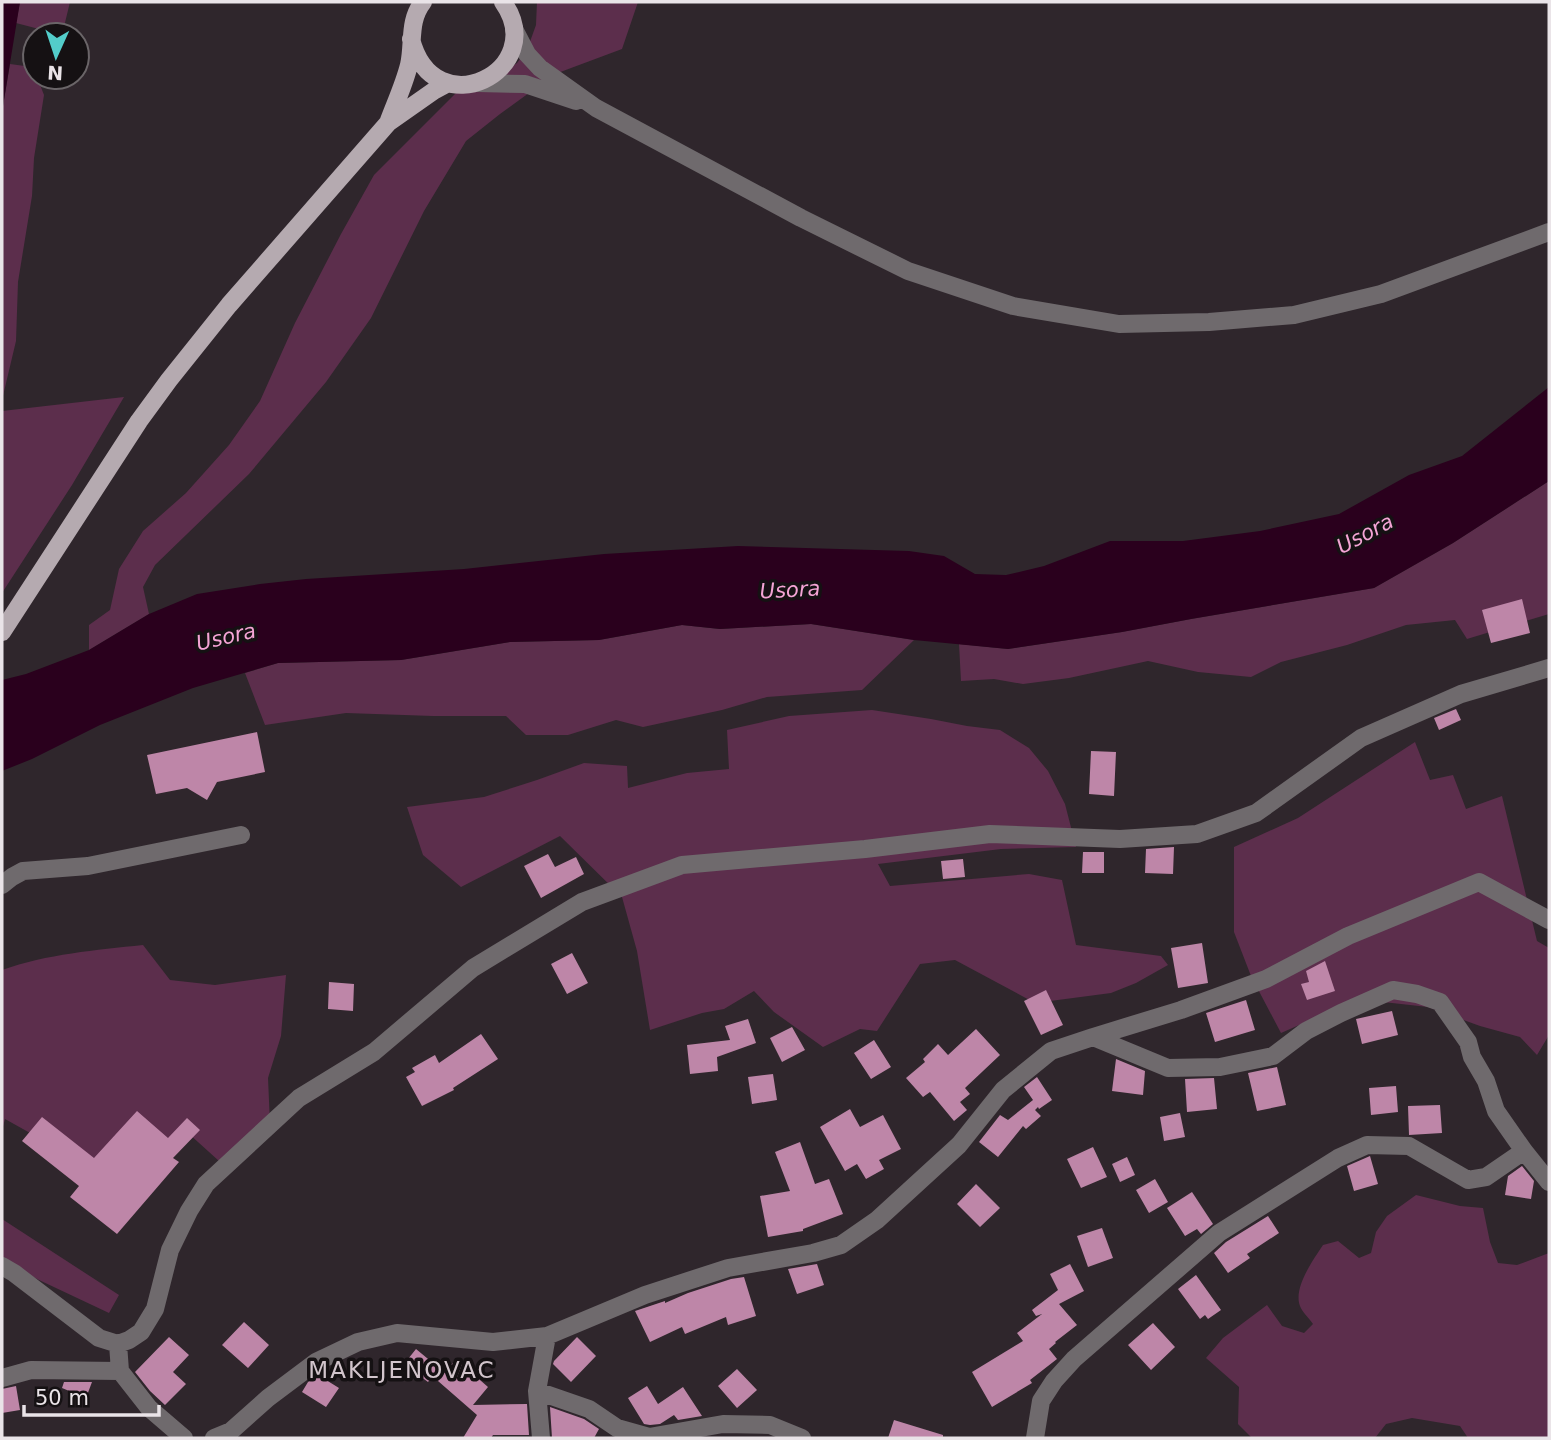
<svg xmlns="http://www.w3.org/2000/svg" width="1551" height="1440" viewBox="0 0 1551 1440" font-family="'DejaVu Sans',sans-serif">
<style>
.green{fill:#5c2e4c}
.water{fill:#2a001d}
.building{fill:#be86a8}
.lines{fill:none;stroke-linecap:round;stroke-linejoin:round}
.minor{stroke:#6f6a6d;stroke-width:18}
.major{stroke:#b5aab0;stroke-width:18}
.labels{text-anchor:middle;dominant-baseline:central;stroke-width:7;stroke-linejoin:round;paint-order:stroke}
.water-label{font-size:21px;font-style:italic;fill:#f4a4d5;stroke:#151113}
.quarter-label{font-size:23px;letter-spacing:2px;fill:#d2c5cc;stroke:#151113}
</style>
<rect width="100%" height="100%" fill="#2f262c"/>
<!-- green -->
<path class="green" d="M20,2H70L62,35L16,23Z
M537,2H638L622,49L555,74L500,114L466,141L424,211L371,318L326,382L249,474L155,565L143,587L149,614L89,650V625L110,610L119,569L143,531L186,493L229,445L260,401L295,323L341,234L374,175L459,90L496,78L517,63L527,50L536,25Z
M10,64L32,67L35,77H37L44,95L34,158L32,196L18,282L16,341L2,400V112Z
M124,397L72,485L2,593V411Z
M1549,481V614L1467,639L1455,620L1406,625L1347,645L1281,662L1251,677L1198,672L1148,661L1069,678L1023,684L994,679L961,681L959,644L1008,649L1122,632L1191,619L1374,588L1453,543Z
M811,624L914,640L862,690L767,697L722,710L643,727L616,720L568,735H526L506,716H433L346,713L265,725L245,673L278,663L401,660L510,642L599,640L682,625L720,629Z
M872,710L931,719L967,726L1000,730L1029,748L1048,771L1065,804L1076,847L1001,849L878,864L890,886L1029,874L1062,880L1076,945L1161,956L1168,965L1136,983L1111,993L1035,1003L955,960L920,964L877,1031L860,1029L823,1047L774,1012L754,991L724,1009L702,1013L650,1030L637,951L622,897L560,836L461,887L423,855L407,807L484,797L537,780L584,763L627,766L628,788L687,773L729,769L727,730L789,716Z
M1415,742L1430,780L1453,775L1466,809L1502,796L1537,941L1549,948V1035L1537,1055L1520,1037L1480,1026L1428,1007L1383,1002L1347,1004L1281,1033L1251,976L1234,932V847L1298,818Z
M143,945L170,980L215,985L286,975L281,1036L268,1078L270,1124L219,1161L188,1133L100,1172L5,1119L2,1130V970C47,954 96,950 143,945Z
M1416,1195L1460,1206L1483,1208L1490,1242L1498,1263L1517,1265L1549,1253V1438H1468L1460,1426L1412,1418L1386,1424L1375,1438H1252L1238,1424L1239,1387L1206,1358L1223,1338L1267,1305L1282,1326L1304,1333L1313,1324C1309,1318 1302,1312 1300,1306C1293,1288 1313,1260 1323,1245L1338,1241L1359,1258L1371,1253L1376,1232L1387,1216Z
M2,1219L119,1295L109,1313L39,1280L2,1260Z"/>
<!-- water -->
<path class="water" d="M2,2H20L2,112Z
M1549,387V481L1453,543L1374,588L1191,619L1122,632L1008,649L914,640L811,624L720,629L682,625L599,640L510,642L401,660L278,663L193,688L100,725L32,759L2,771V680L26,674L89,650L149,614L197,594L260,584L306,579L464,569L604,554L738,546L909,551L944,556L975,574L1006,575L1044,566L1110,541H1183L1260,531L1339,514L1409,475L1462,456Z"/>
<!-- building -->
<path class="building" d="M1522,599L1530,633L1491,643L1482,610Z
M1456,709L1461,720L1439,730L1434,718Z
M257,732L265,772L217,782L207,800L187,788L156,794L147,755Z
M1091,751L1116,752L1114,796L1089,794Z
M1174,847L1173,874L1145,873L1146,849Z
M1083,852H1104V873H1082Z
M548,854L555,867L576,857L584,874L541,898L524,866Z
M963,859L965,877L943,879L941,861Z
M1202,943L1208,983L1178,988L1171,948Z
M572,953L588,983L567,994L551,964Z
M1325,961L1335,991L1307,1000L1301,984L1309,982L1306,971Z
M329,982L354,984L353,1011L328,1009Z
M1046,990L1063,1025L1041,1035L1024,1001Z
M1246,1000L1255,1030L1215,1042L1206,1013Z
M1392,1011L1398,1035L1362,1044L1356,1019Z
M748,1019L756,1043L717,1057L718,1071L690,1074L687,1045L730,1040L725,1026Z
M792,1027L805,1050L782,1062L770,1038Z
M976,1029L1000,1055L965,1088L970,1094L960,1102L967,1110L954,1121L930,1092L923,1097L906,1078L925,1062L923,1059L938,1044L948,1055Z
M481,1034L498,1059L453,1088L454,1090L422,1106L406,1077L415,1072L412,1068L435,1055L439,1063Z
M874,1040L891,1067L871,1079L854,1053Z
M1116,1059L1145,1071L1143,1095L1112,1091Z
M1277,1067L1286,1105L1257,1111L1248,1073Z
M773,1074L777,1100L752,1104L748,1077Z
M1037,1077L1052,1100L1039,1109L1038,1107L1035,1110L1041,1116L1026,1129L1023,1126L998,1157L979,1142L1000,1115L1008,1120L1033,1100L1024,1087Z
M1214,1078L1217,1109L1187,1112L1185,1079Z
M1396,1086L1398,1112L1371,1115L1369,1088Z
M1440,1105L1442,1133L1409,1135L1408,1106Z
M850,1109L860,1127L883,1115L901,1149L879,1160L884,1169L866,1179L857,1164L845,1171L820,1127Z
M137,1111L168,1138L187,1118L200,1130L173,1158L179,1162L117,1234L70,1197L79,1186L22,1141L42,1117L94,1158Z
M1180,1113L1185,1137L1164,1141L1160,1117Z
M800,1142L815,1184L829,1179L843,1214L803,1229V1231L768,1237L760,1196L790,1191L775,1152Z
M1093,1147L1107,1177L1081,1188L1067,1159Z
M1370,1156L1378,1184L1354,1191L1347,1166Z
M1127,1157L1135,1175L1120,1182L1112,1164Z
M1522,1166L1534,1181L1531,1199L1505,1195L1508,1176Z
M1155,1179L1168,1202L1149,1213L1136,1190Z
M976,1184L1000,1208L980,1227L957,1204Z
M1192,1192L1213,1224L1201,1234L1197,1229L1185,1236L1167,1208Z
M1268,1216L1279,1233L1247,1254L1250,1258L1228,1273L1214,1253L1226,1242Z
M1102,1228L1113,1258L1088,1267L1077,1236Z
M817,1264L824,1285L797,1294L788,1269Z
M1070,1264L1084,1291L1059,1304L1077,1325L1055,1342L1056,1343L1049,1349L1057,1359L1030,1380L1032,1383L992,1407L972,1372L1023,1341L1017,1333L1042,1314L1036,1316L1032,1310L1058,1290L1050,1274Z
M1196,1275L1221,1310L1208,1319L1205,1315L1200,1319L1178,1289Z
M744,1277L756,1316L728,1325L726,1317L685,1334L682,1327L650,1342L635,1311L665,1301V1303L688,1293L731,1279Z
M244,1322L269,1345L248,1368L222,1345Z
M1153,1323L1175,1347L1151,1370L1128,1345Z
M169,1337L189,1355L173,1372L186,1384L165,1405L150,1391L135,1372Z
M577,1337L596,1356L571,1382L553,1364L554,1361Z
M416,1349L439,1368L428,1382L404,1364Z
M456,1359L488,1387L473,1405L527,1404L529,1435H493L491,1438H463L477,1415L438,1381Z
M737,1369L757,1390L737,1408L718,1386Z
M318,1375L339,1388L326,1407L302,1392L308,1382Z
M64,1382H92L86,1398L62,1388Z
M16,1386L20,1410L2,1413V1389Z
M647,1386L658,1404L683,1387L702,1416L678,1420L674,1415L660,1424L650,1425L644,1424L628,1398Z
M550,1407L584,1419L599,1429L594,1438H552Z
M894,1420L943,1435V1438H888Z"/>
<g class="lines">
<!-- minor -->
<path class="minor" d="M514,29L527,54L540,68L596,108L801,218L908,271L1013,306L1119,324L1209,322L1294,315L1381,294L1549,232
M478,83L525,84L576,101
M2,885L12,877L23,871L88,866L241,835
M1093,1037L1181,1010L1266,979L1348,936L1479,882L1549,920
M2,1266L14,1273L99,1338L118,1344
M118,1344L129,1340L141,1332L155,1309L170,1250L189,1211L206,1184L299,1098L374,1052L473,968L582,902L682,865L865,849L990,834L1120,839L1197,834L1256,813L1361,738L1461,694L1549,668
M118,1344L120,1371L149,1408L184,1438
M2,1378L31,1370L120,1371
M537,1391L589,1409L617,1428L649,1437L723,1424L770,1425L802,1438
M214,1438L231,1431L268,1398L316,1362L358,1342L397,1333L493,1342L547,1336L645,1295L728,1268L813,1253L841,1245L877,1220L959,1145L1003,1090L1051,1051L1093,1037L1168,1068L1220,1067L1273,1056L1306,1031L1341,1013L1393,990L1417,994L1440,1002L1468,1042L1472,1057L1486,1081L1496,1111L1524,1151L1549,1182
M541,1438L537,1391L547,1336
M1035,1438L1041,1401L1054,1381L1074,1359L1219,1233L1338,1158L1367,1145L1409,1146L1468,1180L1486,1177L1524,1151"/>
<!-- major -->
<path class="major" d="M411,39C434,129 551,70 503,2
M388,123C395,104 404,85 409,65C414,43 408,21 423,2
M2,632L139,421L169,380L229,305L388,123L435,90L448,83"/>
</g>
<g class="labels">
<!-- water labels -->
<g class="water-label">
<text transform="translate(1365 534) rotate(-28)">Usora</text>
<text transform="translate(790 590) rotate(-3)">Usora</text>
<text transform="translate(226 637) rotate(-13)">Usora</text>
</g>
<!-- quarter labels -->
<g class="quarter-label">
<text x="402" y="1370">MAKLJENOVAC</text>
</g>
</g>
<!-- border -->
<rect width="1551" height="1440" fill="none" stroke="#eae4e8" stroke-width="7"/>
<!-- north arrow -->
<g transform="translate(56 56) rotate(183)"><circle r="33" fill="#151113" stroke="#6a6568" stroke-width="2"/>
<path d="M0-5L12 26L0 18L-12 26Z" fill="#53cdca"/>
<text y="-10" font-size="19" font-weight="bold" text-anchor="middle" fill="#eae4e8">N</text>
</g>
<!-- scale -->
<path d="M24 1405v10h135v-10" fill="none" stroke="#eae4e8" stroke-width="3.5"/>
<text x="35" y="1405" font-size="21" fill="#eae4e8" stroke="#151113" stroke-width="5" paint-order="stroke">50 m</text>
</svg>
